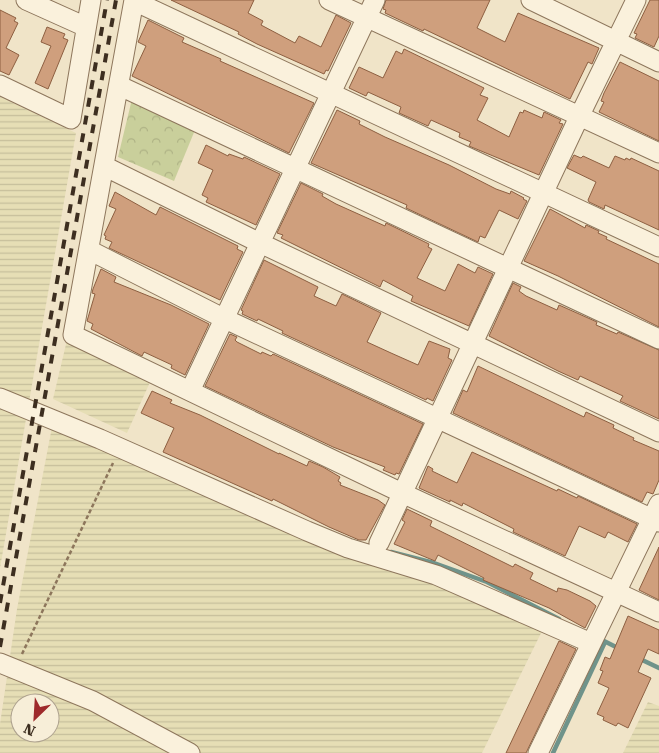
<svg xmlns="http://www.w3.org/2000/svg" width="659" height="753" viewBox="0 0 659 753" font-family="'Roboto Serif',serif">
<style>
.farmland{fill:url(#farmland-rules);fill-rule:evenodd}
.park{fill:url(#park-crowns)}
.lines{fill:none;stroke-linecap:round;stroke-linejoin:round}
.stream{stroke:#6f938a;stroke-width:4.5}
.building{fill:#cf9f7d;stroke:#8d5f41}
.minor-casing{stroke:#8d765c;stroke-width:21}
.path{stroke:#8d765c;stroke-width:2.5;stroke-dasharray:4 2.5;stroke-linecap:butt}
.minor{stroke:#faf1dc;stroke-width:19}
.rail{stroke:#3d2e20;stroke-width:4;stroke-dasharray:9 9;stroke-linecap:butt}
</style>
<defs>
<pattern id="farmland-rules" width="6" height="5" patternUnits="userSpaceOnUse" patternTransform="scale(1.25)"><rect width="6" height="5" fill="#e6deb5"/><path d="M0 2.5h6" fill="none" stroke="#c6bf9b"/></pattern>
<pattern id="park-crowns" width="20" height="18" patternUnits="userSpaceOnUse" patternTransform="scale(1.25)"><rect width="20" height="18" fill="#c9cf9b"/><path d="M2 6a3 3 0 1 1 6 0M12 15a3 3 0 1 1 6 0" fill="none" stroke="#aeb285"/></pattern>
</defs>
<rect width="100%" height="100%" fill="#f0e4c8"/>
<!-- farmland -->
<path class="farmland" d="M0,97L76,133L0,568Z
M67,340L151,380L127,433L53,399Z
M52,427L327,547L387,571L452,587L543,629L482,753H0V724L17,609ZM20,703H50V733H20Z
M648,702L659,706V753H623Z"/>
<!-- park -->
<path class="park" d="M132,99L195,130L174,181L118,157Z"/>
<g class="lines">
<!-- stream -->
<path class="stream" d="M391,552L434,563L487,582L559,619
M598,638L620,649
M638,658L659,668
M553,753L605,642"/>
</g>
<!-- building -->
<path class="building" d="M171,0H254L248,13L263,21L261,25L295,43L299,36L321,47L336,15L351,23L328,71L326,70L324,74L257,44L238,34L239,32Z
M386,0H490L477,28L505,42L518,13L599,48L592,64L588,62L570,99L424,29L423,31L385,13L386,10L383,9Z
M650,0H659V36L654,47L635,38L637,34L634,33Z
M0,10L16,18L14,21L18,23L6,48L19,55L9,75L0,71Z
M148,20L184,38L182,42L221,59L220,61L314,103L289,153L132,76L146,46L138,42Z
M47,27L65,34L63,38L68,40L48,89L35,83L51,46L41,42Z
M404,49L484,88L480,95L488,98L477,120L509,137L520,112L523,113L524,110L542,118L544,112L561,120L559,123L563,124L539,175L469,146L471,142L459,137L460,133L431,120L428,126L399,113L401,107L368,92L366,96L349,88L359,67L383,78L396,51L402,54Z
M620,62L659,81V141L599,112L604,102L601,101L604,93Z
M337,110L360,121L359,124L385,137L449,165L496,189L510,194L511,191L524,198L523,199L527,201L518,219L499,210L485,238L480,236L478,242L406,208L407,205L311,163Z
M206,145L228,156L229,154L243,159L244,157L280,174L256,225L206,202L208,198L202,195L213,170L198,163Z
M574,155L581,158L583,156L609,168L615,156L625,160L626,158L630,160L631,158L659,171V230L605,205L604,209L589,202L588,200L596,182L567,168Z
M301,183L323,194L322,196L336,204L385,226L386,223L429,244L428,247L432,249L417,278L445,291L458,264L475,273L478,267L493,274L469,326L411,301L413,296L383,280L380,287L281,238L283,235L277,233Z
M115,192L156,215L160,207L238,246L237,249L243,252L220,300L109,248L112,242L105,239L106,236L104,235L116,209L109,206Z
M550,209L585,228L586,225L599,231L598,233L607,237L606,239L659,264V327L558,276L524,261Z
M264,260L318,287L314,296L336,306L342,294L381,313L367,342L391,353L418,365L429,341L450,349L448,358L452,360L433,401L427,398L426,400L282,333L283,331L258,319L257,321L242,314L243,311L241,310Z
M101,269L116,277L114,282L171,305L209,324L185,375L171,368L172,365L144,352L142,356L91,329L93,324L87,321L95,294L92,293L93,289Z
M513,283L521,287L519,291L526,296L557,310L559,305L597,322L596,325L617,334L618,332L659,350V419L620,401L623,396L580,376L578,380L558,371L489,336Z
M230,334L237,337L235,340L237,342L261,354L262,352L271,356L273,354L423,424L399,474L396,473L395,475L383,470L385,467L333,447L205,386Z
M478,366L584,417L586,412L601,419L614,425L613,428L634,438L633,440L659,451V480L653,494L647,492L642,502L453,413L463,390L467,392Z
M152,391L172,400L170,403L200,415L279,454V453L307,466L309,461L323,467L340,477L338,481L341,483L340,485L378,500L385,505L366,540H359L329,527L273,499L272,501L163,452L174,428L141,413Z
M472,452L557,491L558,489L577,498L578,496L637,524L628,542L608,532L605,538L579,526L565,556L513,532L514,529L463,503L462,506L450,500V502L419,488L428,466L433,469L432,471L457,483Z
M407,509L432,521L430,526L513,567L515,564L533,573L530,579L557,592L558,588L567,590L590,601L596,606L585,628L549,608L483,580L484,578L438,555L435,561L394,544L405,522L402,520Z
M659,547V600L639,590Z
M628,616L659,630V654L648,649L638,672L651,678L628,728L618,723L616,726L603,720L604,717L597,714L609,688L598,683L603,671L600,670L605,657L610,659Z
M559,641L576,649L526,753H506Z"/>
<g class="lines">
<defs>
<path id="minor" d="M26,0L86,27
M134,0L73,335L402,493L659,612
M329,0L659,153
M531,0L659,62
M134,1L659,247
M0,85L71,119L91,0
M120,86L659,339
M104,166L260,243L659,432
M89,250L223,318L659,522
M190,391L375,0
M0,398L100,439L307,531L348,548L436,575L591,643
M379,543L579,117L636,0
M0,663L93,701L190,753
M538,753L659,504"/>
</defs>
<!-- minor casing -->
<use href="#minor" class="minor-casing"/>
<!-- path -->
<path class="path" d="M22,654L113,463"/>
<!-- minor -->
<use href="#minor" class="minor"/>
<!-- rail -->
<path class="rail" d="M0,603L107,0
M0,647L116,0"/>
</g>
<!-- north arrow -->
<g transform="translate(35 718) rotate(205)"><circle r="24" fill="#f7eed8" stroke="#ada18e"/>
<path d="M0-4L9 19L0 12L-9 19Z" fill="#9e2a2b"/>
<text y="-8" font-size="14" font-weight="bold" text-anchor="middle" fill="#3d2e20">N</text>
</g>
</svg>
